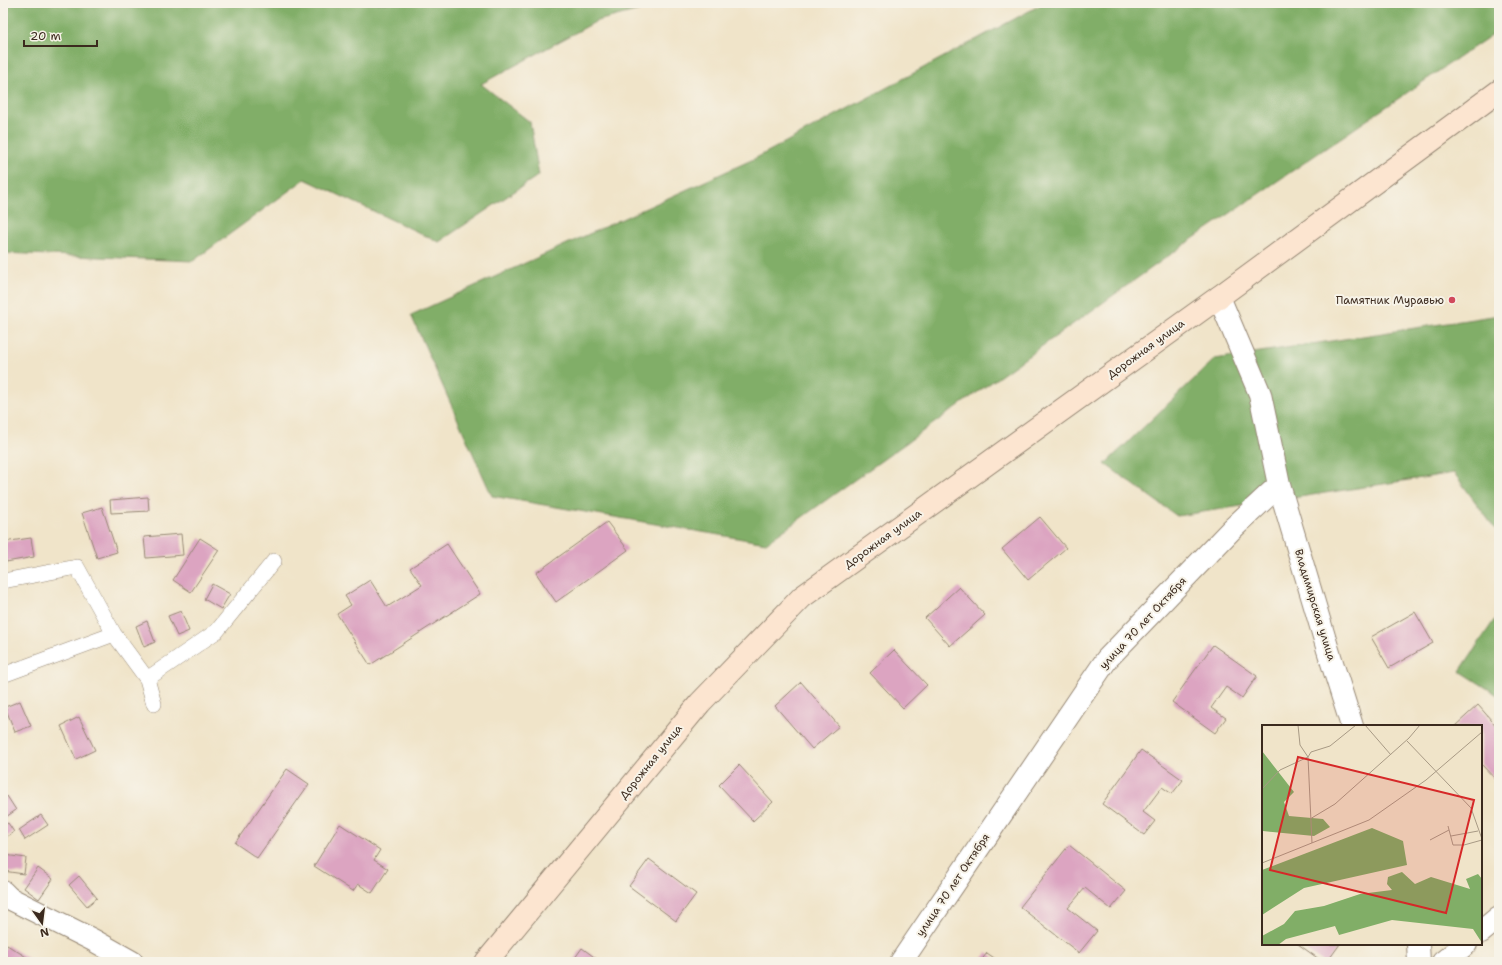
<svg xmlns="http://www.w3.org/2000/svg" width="1502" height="965" viewBox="0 0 1502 965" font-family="'Shantell Sans',sans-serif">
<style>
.forest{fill:#81ae67;stroke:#5e6c42}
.building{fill:#dca4c1}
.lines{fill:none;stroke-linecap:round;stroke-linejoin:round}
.service-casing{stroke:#968774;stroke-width:16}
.minor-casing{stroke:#968774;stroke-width:24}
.secondary-casing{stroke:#968774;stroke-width:24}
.service{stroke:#fff;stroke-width:15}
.minor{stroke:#fff;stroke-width:22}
.secondary{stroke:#fce5d0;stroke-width:22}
.poi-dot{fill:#d1495b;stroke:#f7f3e8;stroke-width:1.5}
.labels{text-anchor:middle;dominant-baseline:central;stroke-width:4;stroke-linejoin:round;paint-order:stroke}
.poi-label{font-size:11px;fill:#3b2a1e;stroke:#f7f3e8;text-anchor:end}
.street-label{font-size:11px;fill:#3b2a1e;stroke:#f7f3e8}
.inset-road{fill:none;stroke:#a89a85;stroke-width:1}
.view{fill:#d62828;fill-opacity:0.15;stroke:#d62828;stroke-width:2}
.inset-edge{fill:none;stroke:#3b2a1e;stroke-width:2}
</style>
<rect width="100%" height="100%" fill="#f7f3e8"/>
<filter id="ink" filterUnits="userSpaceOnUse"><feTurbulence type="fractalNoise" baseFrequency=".025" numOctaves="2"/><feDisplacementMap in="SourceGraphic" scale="8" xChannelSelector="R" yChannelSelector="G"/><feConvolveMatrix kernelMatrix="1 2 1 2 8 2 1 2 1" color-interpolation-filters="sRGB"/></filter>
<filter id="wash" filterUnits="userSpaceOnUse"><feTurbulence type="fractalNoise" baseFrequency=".012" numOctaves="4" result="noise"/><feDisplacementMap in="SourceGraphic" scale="16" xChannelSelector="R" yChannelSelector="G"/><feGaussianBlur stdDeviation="0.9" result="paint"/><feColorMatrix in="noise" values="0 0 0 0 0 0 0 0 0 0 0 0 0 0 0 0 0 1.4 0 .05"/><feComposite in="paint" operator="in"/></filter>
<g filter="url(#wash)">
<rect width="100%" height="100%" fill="#f0e4c9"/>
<!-- forest -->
<path class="forest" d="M3,3H667L597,21L481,84L530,122L539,175L439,242L305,179L193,261L3,253Z
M1044,3H1499V30L1188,242L766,543L492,496L411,315L756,158Z
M1499,315V534L1454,473L1177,516L1105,464L1215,359Z
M1499,613V696L1460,671Z"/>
<g id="blocks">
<!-- building -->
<path class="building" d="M148,497L149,511L111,513L110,500Z
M102,507L117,552L97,558L82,513Z
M1040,517L1066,548L1028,580L1002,549Z
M607,522L628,550L556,602L536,573Z
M181,534L183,555L146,558L144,537Z
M31,538L34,557L6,562L3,542Z
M200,538L219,550L191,592L173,580Z
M447,544L480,594L370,665L337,614L351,605L345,596L370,580L387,607L422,585L410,568Z
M212,584L230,594L221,609L204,599Z
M959,587L985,615L950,646L925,618Z
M181,611L189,631L177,636L168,616Z
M1415,612L1433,643L1389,668L1371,637Z
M147,621L155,642L144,647L136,626Z
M1213,645L1257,676L1242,698L1226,687L1211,708L1226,718L1215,733L1172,702Z
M894,650L927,685L903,708L870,673Z
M801,682L839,726L812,749L775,706Z
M20,701L31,726L15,732L5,707Z
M1478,705L1499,729V783L1481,764V726H1455Z
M79,717L95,750L76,759L61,726Z
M1141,750L1183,780L1172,794L1162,787L1143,812L1155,821L1144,835L1102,804Z
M739,765L773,802L753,821L719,785Z
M287,769L309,784L257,858L235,843Z
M7,796L16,810L3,819V799Z
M41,815L48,825L25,840L19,830Z
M8,823L14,832L3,839V826Z
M340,824L380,850L374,860L388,869L372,893L358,884L353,891L314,866Z
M1069,845L1126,891L1111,909L1085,888L1068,908L1097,931L1079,953L1020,907Z
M5,855L26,858L24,874L3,871Z
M649,859L696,894L676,921L629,886Z
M38,868L53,879L39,899L24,888Z
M79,876L97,898L87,906L69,885Z
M1298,944H1340L1327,962H1323Z
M7,945L28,958L26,962H3V951Z
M582,948L601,962H572Z
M987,953L1000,962H980Z"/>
</g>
</g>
<g filter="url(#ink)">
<use href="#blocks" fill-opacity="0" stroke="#968774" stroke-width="1"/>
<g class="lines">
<defs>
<path id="service" d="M3,581L77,567L114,634L147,679L154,704
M3,675L114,634
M147,679L217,631L274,561"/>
<path id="minor" d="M1219,297L1260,394L1279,485L1328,650L1352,726
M3,892L9,898L93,940L132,962
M1481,932L1499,917
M1418,944L1419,962
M901,962L1107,659L1231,530L1279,485
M1443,962L1466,944"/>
<path id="secondary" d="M486,962L700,703L802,597L1219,297L1499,91"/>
</defs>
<!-- service casing -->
<use href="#service" class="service-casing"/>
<!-- minor casing -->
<use href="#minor" class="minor-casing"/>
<!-- secondary casing -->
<use href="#secondary" class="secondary-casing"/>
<!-- service -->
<use href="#service" class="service"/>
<!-- minor -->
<use href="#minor" class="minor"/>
<!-- secondary -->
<use href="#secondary" class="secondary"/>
</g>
</g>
<!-- markers -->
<circle class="poi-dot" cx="1452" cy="300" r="4"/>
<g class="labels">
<!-- poi labels -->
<g class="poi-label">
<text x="1444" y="300">Памятник Муравью</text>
</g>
<!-- street labels -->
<g class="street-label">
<text transform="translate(1146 349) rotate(-36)">Дорожная улица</text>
<text transform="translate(883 539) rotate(-36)">Дорожная улица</text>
<text transform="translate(1315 605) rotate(73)">Владимирская улица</text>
<text transform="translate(1143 623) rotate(-47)">улица 70 лет Октября</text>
<text transform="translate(651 762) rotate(-51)">Дорожная улица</text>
<text transform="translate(953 885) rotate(-56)">улица 70 лет Октября</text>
</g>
</g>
<!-- overview -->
<g transform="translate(1262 725)">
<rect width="220" height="220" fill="#f0e4c9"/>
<path d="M0,26L32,67L22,77L27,91L61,94L68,102L52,111L1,106ZM110,103L141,116L145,140L42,163L0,190V145ZM140,147L153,159L169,152L208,164L204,154L216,149L220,154V218L211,204L130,195L77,210L73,201L24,214L16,220H0V211L22,199L33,186L62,181L98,169L130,165L125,159L126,152Z" fill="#81ae67"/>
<path class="inset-road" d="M36,0L38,20L46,32L50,118M103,0L129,30M145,16L209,83L220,114M0,64L18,45L46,32L49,27L68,21L94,0M48,94L73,79L147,13L158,0M186,101L191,120H202L220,115M189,111L216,106M168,115L187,105M0,138L107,95L164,55L220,7"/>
<path class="view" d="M36,32L212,75L184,188L8,145Z"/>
<rect width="220" height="220" class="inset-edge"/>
</g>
<!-- margin -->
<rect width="1502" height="965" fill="none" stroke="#f7f3e8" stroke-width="16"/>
<!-- north arrow -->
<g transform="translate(42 923) rotate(166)" stroke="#f7f3e8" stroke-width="3" paint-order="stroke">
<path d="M0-3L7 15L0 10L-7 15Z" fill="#3b2a1e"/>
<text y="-6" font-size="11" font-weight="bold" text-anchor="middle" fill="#3b2a1e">N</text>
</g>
<!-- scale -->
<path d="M24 40v6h73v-6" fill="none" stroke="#3b2a1e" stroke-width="2"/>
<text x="30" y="40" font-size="12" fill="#3b2a1e" stroke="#f7f3e8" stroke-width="3" paint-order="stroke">20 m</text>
</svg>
